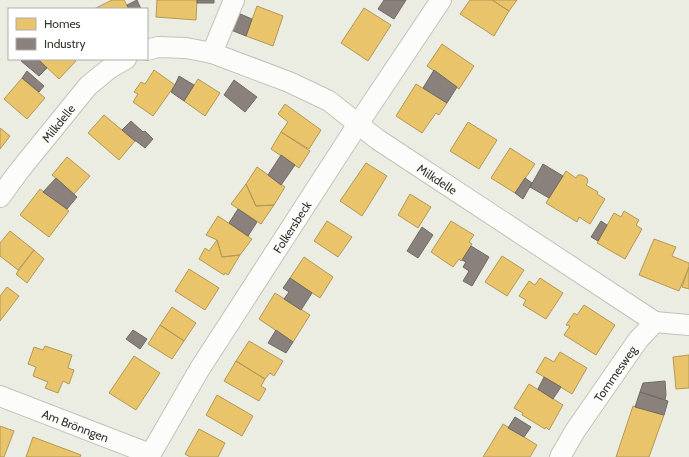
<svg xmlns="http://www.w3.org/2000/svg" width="689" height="457" viewBox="0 0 689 457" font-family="Cabin,sans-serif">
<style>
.homes{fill:#e9c46a;stroke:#b29957}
.industry{fill:#8a817c;stroke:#706a64}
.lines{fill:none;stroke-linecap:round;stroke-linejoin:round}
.street-casing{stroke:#c1c3ba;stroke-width:22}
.street{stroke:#fcfcfb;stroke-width:20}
.labels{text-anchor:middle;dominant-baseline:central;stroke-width:4;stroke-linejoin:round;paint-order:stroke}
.street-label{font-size:12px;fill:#33342c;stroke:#fff}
</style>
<rect width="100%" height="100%" fill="#ecede2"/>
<!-- homes -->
<path class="homes" d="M112,0H124L129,9H94Z
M157,0H197L196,20L156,17Z
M470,0H492L509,11L494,36L460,14Z
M492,0H517L509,11Z
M257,6L283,16L273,46L246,36Z
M364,8L391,25L368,61L341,43Z
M442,44L474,66L459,89L427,66Z
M38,59H74L76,61L59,79Z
M154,70L175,85L153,116L133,102L138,94L134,92L141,82L145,84Z
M22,78L45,98L27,119L4,99Z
M198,79L220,93L205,116L184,101Z
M416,84L447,103L439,115L436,113L422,133L396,116Z
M285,104L321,130L309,149L281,132L288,122L278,114Z
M104,115L135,141L119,160L88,133Z
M468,122L497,140L479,169L450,151Z
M0,128L10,136L0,149Z
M281,132L310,151L299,168L271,149Z
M510,148L535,164L515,193L491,178Z
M67,157L90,176L74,194L52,175Z
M366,163L387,176L362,216L340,201Z
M257,167L285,187L274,205L256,206L246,184Z
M566,171L576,178L578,175H582L587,178L588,182L586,185L598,192L597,194L605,199L590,224L579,217L577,222L546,203Z
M246,184L256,206L274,205L261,224L231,204Z
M40,189L69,211L49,237L20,215Z
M410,194L431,207L418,228L398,215Z
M624,211L639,220L636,225L642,229L625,259L597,243L614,213L621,217Z
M218,216L252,239L240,255L222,257L217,240L206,235Z
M327,221L352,237L338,257L314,241Z
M451,221L474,235L469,242L472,244L462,260L461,261L459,259L453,267L431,252Z
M10,231L34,250L18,270L0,256V243Z
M654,239L676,247L672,256L689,263V267L679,291L639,275Z
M217,240L222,257L240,255L228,275L225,273L224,275L199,259L205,248L209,251Z
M34,250L44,259L27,283L16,274Z
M502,256L524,270L507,296L485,282Z
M304,257L333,277L320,298L290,278Z
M689,267V289L682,287Z
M189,269L219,288L205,310L175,291Z
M540,278L563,293L546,319L523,305L526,300L519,296L529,281L535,285Z
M7,287L19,296L0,321V296Z
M275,293L310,315L293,342L259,319Z
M584,305L615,325L596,355L564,335L570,326L566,325L574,313L577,315Z
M172,307L196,323L184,341L160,325Z
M160,325L184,341L172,359L148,344Z
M249,341L283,361L274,376L270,373L265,379L236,361Z
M45,346L72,355L68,368L74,370L69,384L63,381L58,393L45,388L48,382L33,376L36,367L28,364L34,347L43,350Z
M560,352L587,368L572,394L536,372L545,357L554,362Z
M689,355V388L676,389L673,357Z
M134,356L160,373L136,410L109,393Z
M236,361L265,379L261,386L266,389L259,401L224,381Z
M529,384L563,405L549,430L546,427L545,429L522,415L523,413L514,408Z
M217,395L253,416L242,436L206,415Z
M633,406L664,415L649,457H616Z
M503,424L537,445L530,457H483Z
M0,426L14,431L4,457H0Z
M199,429L225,443L218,457H190L185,454Z
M33,437L81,455L80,457H26Z"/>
<!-- industry -->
<path class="industry" d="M137,0L141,9H129L127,5Z
M197,0H214V3H197Z
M384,0H406L394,19L378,9Z
M238,13L252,19L246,36L231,30Z
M23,59H38L47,68L39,76L21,61Z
M434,70L457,87L447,103L423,88Z
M27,71L44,86L39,92L22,78Z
M179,76L194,85L184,101L171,92L175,85Z
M234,80L257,97L245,112L224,95Z
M131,121L143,132L145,131L153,139L145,148L136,141H135L122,130Z
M281,155L295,165L281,185L268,175Z
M543,164L563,176L549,198L530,187Z
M56,178L77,197L67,209L43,192Z
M525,178L532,183L523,199L515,193Z
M238,209L257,222L248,236L229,223Z
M601,221L607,225L598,241L591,237Z
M422,227L433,235L418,258L407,251Z
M471,246L489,257L472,286L463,281L469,271L463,267L466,262L462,260Z
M290,278L312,293L301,310L284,299L289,292L283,288Z
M133,330L147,339L140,349L126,339Z
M276,330L293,342L286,353L268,343Z
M544,377L561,387L553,399L538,389Z
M665,381L666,395L665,400L640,392L643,383Z
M640,392L668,401L664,415L635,407Z
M515,417L531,427L524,437L508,428Z"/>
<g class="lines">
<defs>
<g id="street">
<path id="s1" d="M147,50L158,47L186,48L212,53L289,82L329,101L377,139L655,322"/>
<path d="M212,53L234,0"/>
<path id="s2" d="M0,197L19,171L88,86L110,68L126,59"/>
<path id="s3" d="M0,396L150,454"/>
<path id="s4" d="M149,457L199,370L358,124L441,0"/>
<path id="s5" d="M560,457L575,431L638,340L655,322L689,325"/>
</g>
</defs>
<!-- street casing -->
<use href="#street" class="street-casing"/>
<!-- street -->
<use href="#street" class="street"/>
</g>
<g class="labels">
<!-- street labels -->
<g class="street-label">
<text stroke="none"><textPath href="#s2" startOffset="94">Milkdelle</textPath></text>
<text stroke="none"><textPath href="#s1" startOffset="326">Milkdelle</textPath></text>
<text stroke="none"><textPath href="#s4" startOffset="271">Folkersbeck</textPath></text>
<text stroke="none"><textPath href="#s5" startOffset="100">Tommesweg</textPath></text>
<text stroke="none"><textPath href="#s3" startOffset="81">Am Brönngen</textPath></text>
</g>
</g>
<!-- legend -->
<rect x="8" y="8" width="140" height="52" fill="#ffffff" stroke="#adaeab"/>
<rect x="16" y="18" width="20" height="12" fill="#e9c46a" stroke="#adaeab"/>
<text x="44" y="28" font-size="12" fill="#33342c">Homes</text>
<rect x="16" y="38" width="20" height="12" fill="#8a817c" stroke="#adaeab"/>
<text x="44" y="48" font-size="12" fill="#33342c">Industry</text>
</svg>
